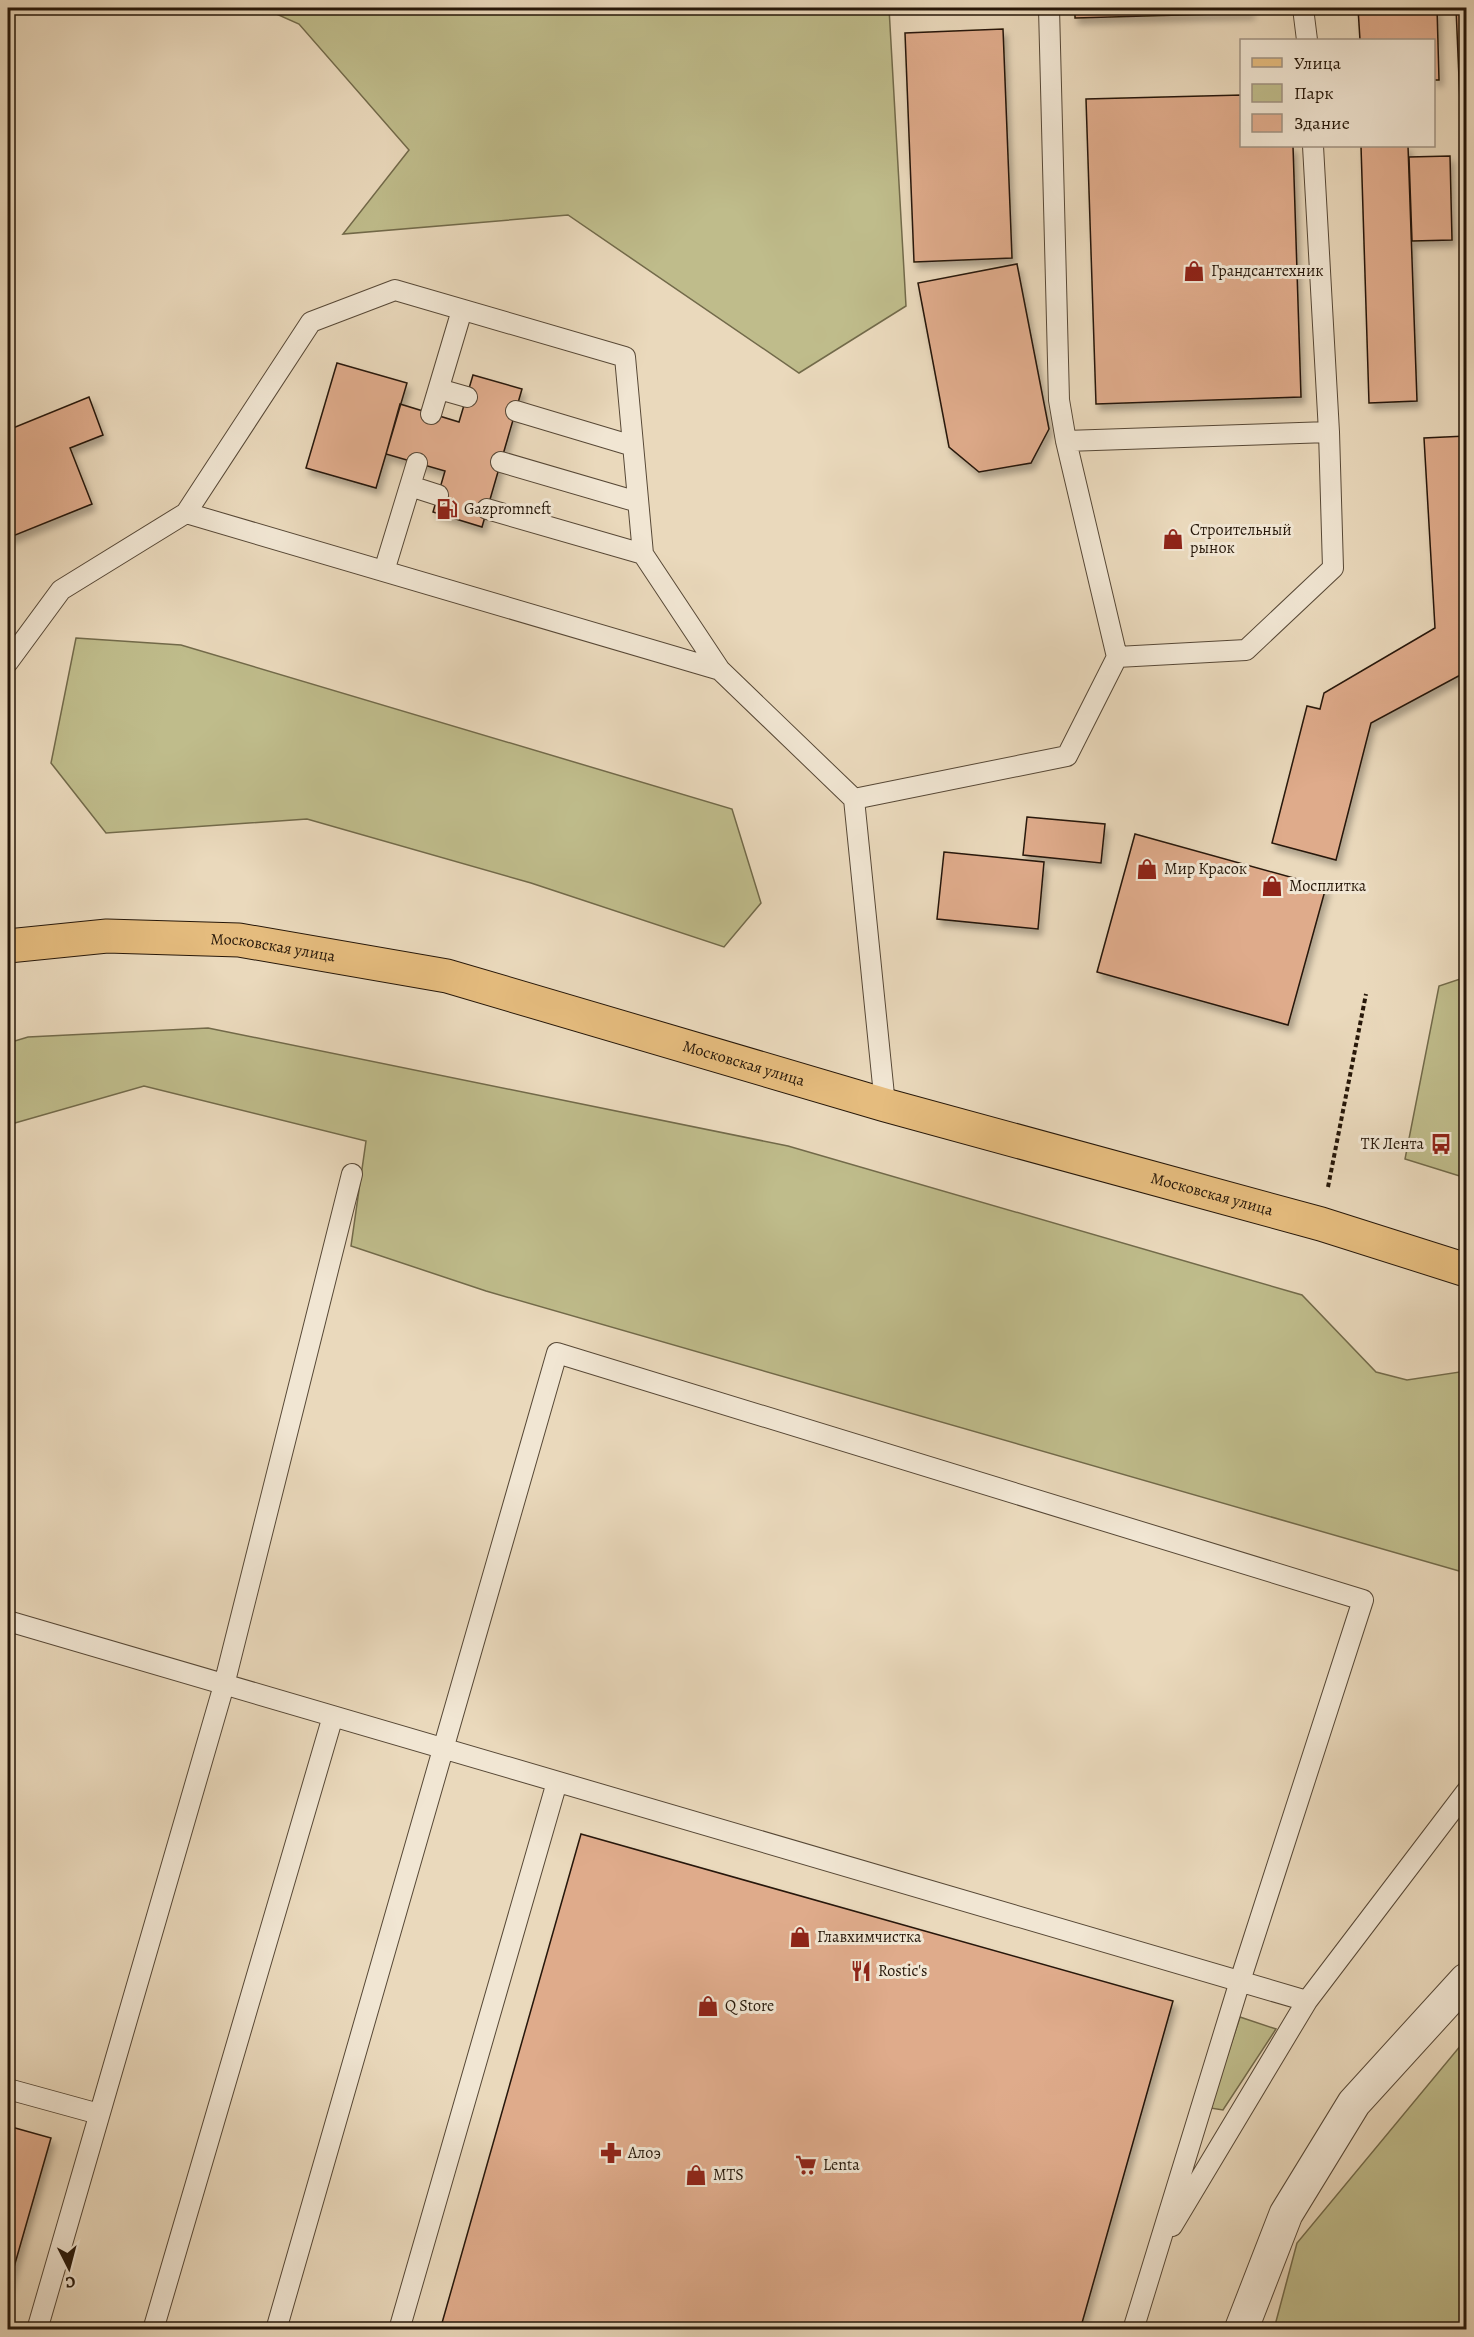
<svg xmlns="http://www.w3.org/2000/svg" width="1474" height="2337" viewBox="0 0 1474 2337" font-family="Alegreya,serif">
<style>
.green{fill:#bfbc8b;stroke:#726a4a;stroke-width:1.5}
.building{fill:#dfab8b;stroke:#261709;stroke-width:1.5;filter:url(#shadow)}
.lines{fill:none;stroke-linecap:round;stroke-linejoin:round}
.service-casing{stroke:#574836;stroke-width:22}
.minor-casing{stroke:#574836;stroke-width:35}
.primary-casing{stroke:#261709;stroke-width:35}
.path{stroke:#261709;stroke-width:4;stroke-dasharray:4.5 3;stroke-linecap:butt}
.service{stroke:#f1e6d3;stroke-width:20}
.minor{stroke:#f1e6d3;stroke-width:33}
.primary{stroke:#e5bc7e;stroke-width:33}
.labels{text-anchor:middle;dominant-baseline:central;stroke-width:6;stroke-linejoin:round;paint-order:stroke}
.poi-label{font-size:16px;fill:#261709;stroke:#f1e6d3;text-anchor:start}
.street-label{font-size:16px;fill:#261709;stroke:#f1e6d3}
</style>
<defs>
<filter id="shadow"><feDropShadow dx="3.5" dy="6" stdDeviation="3" flood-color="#0004"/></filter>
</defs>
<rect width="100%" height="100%" fill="#ead9bc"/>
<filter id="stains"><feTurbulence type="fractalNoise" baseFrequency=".00333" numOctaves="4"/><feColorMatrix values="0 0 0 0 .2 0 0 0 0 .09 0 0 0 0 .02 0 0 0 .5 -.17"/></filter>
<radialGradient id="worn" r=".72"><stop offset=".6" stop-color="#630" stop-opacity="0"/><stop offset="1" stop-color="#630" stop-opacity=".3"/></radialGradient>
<!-- green -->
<path class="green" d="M263,8H889L906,306L799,373L568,215L343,234L409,150L299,24Z
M76,638L181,645L732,809L761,903L724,947L531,883L307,819L106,833L51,763Z
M1466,977V1178L1405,1159L1439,986Z
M208,1028L788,1146L1302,1295L1376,1372L1407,1380L1466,1371V1573L486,1291L351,1246L366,1141L144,1086L8,1125V1043L28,1037Z
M1240,2017L1276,2029L1223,2110L1210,2108Z
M1466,2039V2329H1274L1297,2243Z"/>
<!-- building -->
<path class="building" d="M1075,8H1251V13L1075,18Z
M1358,8H1437L1439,80H1434V40H1360Z
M1456,8H1466V241Z
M1003,29L1012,258L914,262L905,33Z
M1242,95V146H1293L1301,397L1096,404L1086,99Z
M1361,146H1408L1417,401L1369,403Z
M1450,156L1452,240L1412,241L1409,157Z
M1017,264L1049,429L1031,463L979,472L949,447L918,283Z
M337,363L407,383L376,488L306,468Z
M473,375L522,389L482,527L433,512L445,471L386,454L400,404L459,422Z
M89,397L103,435L70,448L92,504L8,538V430Z
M1466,436V672L1371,723L1336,860L1272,843L1307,706L1320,709L1324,693L1435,628L1424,438Z
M1027,817L1105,824L1101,863L1023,855Z
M1135,834L1326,887L1288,1025L1097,972Z
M944,852L1044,862L1038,929L937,919Z
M581,1834L1173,2001L1080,2330H440Z
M8,2126L51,2138L8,2288Z"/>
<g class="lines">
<defs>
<path id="service" d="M1049,8L1059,400L1066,441L1117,657
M1303,8L1307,40
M439,389L467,397
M516,411L633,446
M431,414L462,310
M1066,441L1329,432
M501,462L638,502
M410,486L438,495
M487,509L643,554
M186,513L311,322L395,290L625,357L643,554L720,670
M384,571L417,463
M8,662L61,590L186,513L720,670L854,799L885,1105
M854,799L1067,756L1117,657L1246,650L1333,568L1329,432L1313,146
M8,1621L1307,2001
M8,2089L99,2114
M1172,2226L1307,2001L1466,1792
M37,2330L224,1685L352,1174
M153,2330L333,1716
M276,2330L557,1353L1363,1600L1240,1981L1133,2330
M399,2330L557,1782"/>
<path id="minor" d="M1241,2330L1286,2214L1354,2103L1466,1980"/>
<g id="primary">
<path id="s1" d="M8,946L107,936L239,940L447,976L885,1105L1321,1224L1466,1270"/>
</g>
</defs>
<!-- service casing -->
<use href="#service" class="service-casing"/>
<!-- minor casing -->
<use href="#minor" class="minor-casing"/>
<!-- primary casing -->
<use href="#primary" class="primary-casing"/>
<!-- path -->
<path class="path" d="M1328,1187L1366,994"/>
<!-- service -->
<use href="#service" class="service"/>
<!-- minor -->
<use href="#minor" class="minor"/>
<!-- primary -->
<use href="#primary" class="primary"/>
</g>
<!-- icons -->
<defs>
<symbol id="shop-bare" viewBox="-9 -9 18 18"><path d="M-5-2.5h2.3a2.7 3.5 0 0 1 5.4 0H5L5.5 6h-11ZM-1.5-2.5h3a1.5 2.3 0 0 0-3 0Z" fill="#8f2418" stroke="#f1e6d3" stroke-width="2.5" paint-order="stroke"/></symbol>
<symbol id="fuel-bare" viewBox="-9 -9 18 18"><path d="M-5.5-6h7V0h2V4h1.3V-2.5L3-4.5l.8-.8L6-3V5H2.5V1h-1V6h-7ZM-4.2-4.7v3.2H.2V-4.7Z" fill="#8f2418" stroke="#f1e6d3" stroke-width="2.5" paint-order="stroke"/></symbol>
<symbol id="bus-bare" viewBox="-9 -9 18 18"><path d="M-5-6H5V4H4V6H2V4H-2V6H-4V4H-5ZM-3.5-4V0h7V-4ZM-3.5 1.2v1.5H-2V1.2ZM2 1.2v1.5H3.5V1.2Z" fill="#8f2418" stroke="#f1e6d3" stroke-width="2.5" paint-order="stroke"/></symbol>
<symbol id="restaurant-bare" viewBox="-9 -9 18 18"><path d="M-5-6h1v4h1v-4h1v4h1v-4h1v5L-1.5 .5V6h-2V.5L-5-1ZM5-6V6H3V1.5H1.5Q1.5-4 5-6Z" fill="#8f2418" stroke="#f1e6d3" stroke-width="2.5" paint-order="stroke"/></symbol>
<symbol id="pharmacy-bare" viewBox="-9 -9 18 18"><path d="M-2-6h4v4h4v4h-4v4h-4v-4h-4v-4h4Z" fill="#8f2418" stroke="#f1e6d3" stroke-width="2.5" paint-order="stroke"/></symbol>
<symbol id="supermarket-bare" viewBox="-9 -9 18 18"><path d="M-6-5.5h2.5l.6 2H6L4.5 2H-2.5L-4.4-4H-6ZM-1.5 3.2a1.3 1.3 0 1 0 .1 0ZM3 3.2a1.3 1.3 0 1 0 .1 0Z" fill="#8f2418" stroke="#f1e6d3" stroke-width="2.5" paint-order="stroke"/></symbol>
</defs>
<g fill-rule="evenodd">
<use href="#shop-bare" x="1179" y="256" width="30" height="30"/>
<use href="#fuel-bare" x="432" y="494" width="30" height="30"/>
<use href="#shop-bare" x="1158" y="524" width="30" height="30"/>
<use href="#shop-bare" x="1132" y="854" width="30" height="30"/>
<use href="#shop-bare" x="1257" y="871" width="30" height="30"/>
<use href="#bus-bare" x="1426" y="1129" width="30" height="30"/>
<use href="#shop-bare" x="785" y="1922" width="30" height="30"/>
<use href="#restaurant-bare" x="846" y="1956" width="30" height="30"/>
<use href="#shop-bare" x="693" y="1991" width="30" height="30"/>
<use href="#pharmacy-bare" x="596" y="2138" width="30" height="30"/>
<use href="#supermarket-bare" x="791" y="2150" width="30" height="30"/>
<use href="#shop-bare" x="681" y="2160" width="30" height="30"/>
</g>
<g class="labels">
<!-- poi labels -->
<g class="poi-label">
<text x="1211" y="271">Грандсантехник</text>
<text x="464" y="509">Gazpromneft</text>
<text x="1190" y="530">Строительный<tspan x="1190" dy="18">рынок</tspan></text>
<text x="1164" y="869">Мир Красок</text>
<text x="1289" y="886">Мосплитка</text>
<text x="1424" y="1144" text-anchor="end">ТК Лента</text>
<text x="817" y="1937">Главхимчистка</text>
<text x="878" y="1971">Rostic's</text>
<text x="725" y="2006">Q Store</text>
<text x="628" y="2153">Алоэ</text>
<text x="823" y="2165">Lenta</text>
<text x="713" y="2175">MTS</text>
</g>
<!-- street labels -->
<g class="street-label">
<text stroke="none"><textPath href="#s1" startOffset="266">Московская улица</textPath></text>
<text stroke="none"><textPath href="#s1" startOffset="752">Московская улица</textPath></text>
<text stroke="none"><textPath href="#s1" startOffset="1238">Московская улица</textPath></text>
</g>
</g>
<!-- margin -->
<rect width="1474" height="2337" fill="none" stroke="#ead9bc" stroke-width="30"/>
<rect x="9" y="9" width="1456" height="2319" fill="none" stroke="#261709" stroke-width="3"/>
<rect x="15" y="15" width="1444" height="2307" fill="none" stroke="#261709" stroke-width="1.5"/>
<!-- legend -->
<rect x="1240" y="39" width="195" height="108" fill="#f1e6d3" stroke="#a09382" stroke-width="1.5"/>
<rect x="1252" y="58" width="30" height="9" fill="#e5bc7e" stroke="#a09382" stroke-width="1.5"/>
<text x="1294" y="69" font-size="18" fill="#261709">Улица</text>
<rect x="1252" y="84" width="30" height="18" fill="#bfbc8b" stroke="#a09382" stroke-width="1.5"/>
<text x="1294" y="99" font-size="18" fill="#261709">Парк</text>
<rect x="1252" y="114" width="30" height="18" fill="#dfab8b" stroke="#a09382" stroke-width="1.5"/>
<text x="1294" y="129" font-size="18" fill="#261709">Здание</text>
<!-- north arrow -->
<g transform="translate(69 2268) rotate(174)" stroke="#f1e6d3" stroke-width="4.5" paint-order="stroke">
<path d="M0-4.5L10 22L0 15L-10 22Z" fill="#261709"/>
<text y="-9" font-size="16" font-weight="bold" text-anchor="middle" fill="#261709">С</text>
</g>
<rect width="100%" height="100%" filter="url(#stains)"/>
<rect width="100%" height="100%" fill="url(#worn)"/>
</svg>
